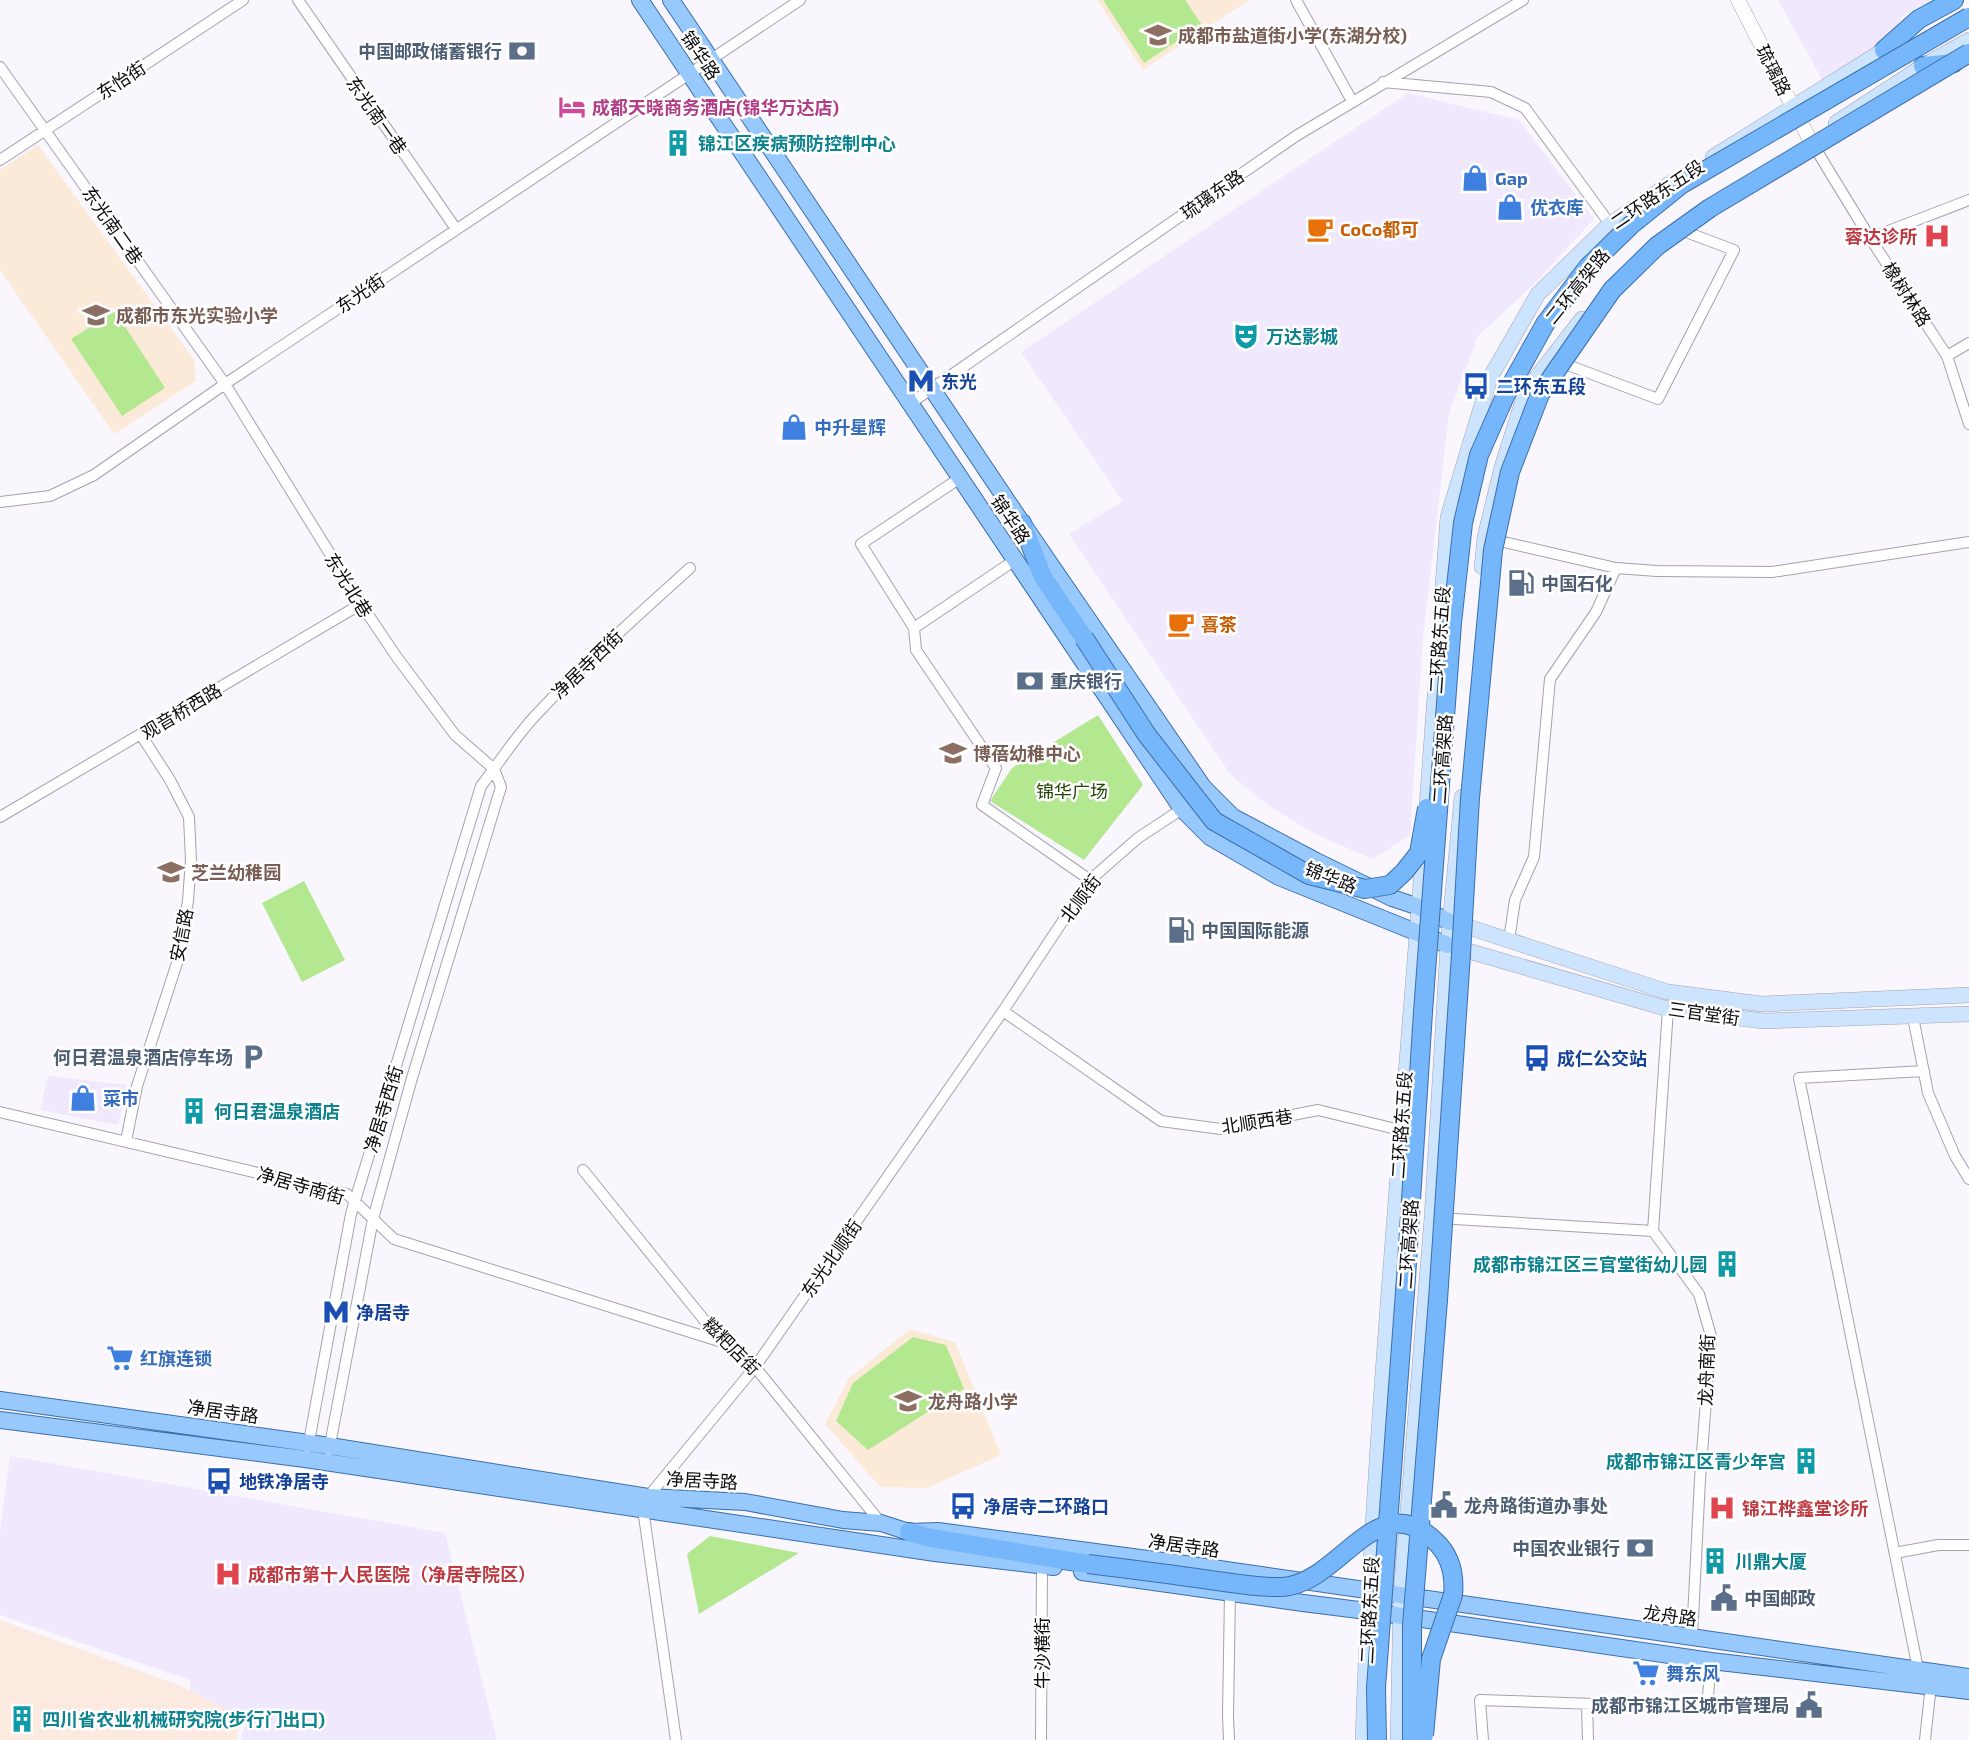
<svg xmlns="http://www.w3.org/2000/svg" width="1969" height="1740" viewBox="0 0 1969 1740" font-family="'Exo 2','Noto Sans SC',sans-serif">
<style>
.built{fill:#f0e8fc}
.industrial{fill:#fce9e0}
.education{fill:#fcead9}
.green{fill:#b3e890}
.lines{fill:none;stroke-linecap:round;stroke-linejoin:round}
.minor-casing{stroke:#a6a1ae;stroke-width:12}
.tertiary-casing{stroke:#a6a1ae;stroke-width:15}
.secondary-casing{stroke:#a6a1ae;stroke-width:16}
.primary-casing{stroke:#3b6fa9;stroke-width:18}
.trunk-casing{stroke:#3b6fa9;stroke-width:20}
.minor{stroke:#fff;stroke-width:10}
.tertiary{stroke:#fff;stroke-width:14}
.secondary{stroke:#cce4fe;stroke-width:15}
.primary{stroke:#98c9fd;stroke-width:16}
.trunk{stroke:#76b7fc;stroke-width:18}
.trunk-bridge-casing{stroke:#3b6fa9;stroke-width:20;stroke-linecap:butt}
.trunk-bridge{stroke:#76b7fc;stroke-width:18}
.labels{text-anchor:middle;dominant-baseline:central;stroke-width:5;stroke-linejoin:round;paint-order:stroke}
.education-label{font-size:18px;font-weight:bold;fill:#785e54;stroke:#fff;text-anchor:start}
.service-label{font-size:18px;font-weight:bold;fill:#4e5e75;stroke:#fff;text-anchor:start}
.street-label{font-size:18px;fill:#0d0b0f;stroke:#fff}
.hotel-label{font-size:18px;font-weight:bold;fill:#b23c85;stroke:#fff;text-anchor:start}
.culture-label{font-size:18px;font-weight:bold;fill:#0d838f;stroke:#fff;text-anchor:start}
.shop-label{font-size:18px;font-weight:bold;fill:#366cbe;stroke:#fff;text-anchor:start}
.food-label{font-size:18px;font-weight:bold;fill:#c56008;stroke:#fff;text-anchor:start}
.health-label{font-size:18px;font-weight:bold;fill:#be3a42;stroke:#fff;text-anchor:start}
.transit-label{font-size:18px;font-weight:bold;fill:#164399;stroke:#fff;text-anchor:start}
.park-label{font-size:18px;fill:#244404;stroke:#fff}
</style>
<rect width="100%" height="100%" fill="#f9f6fe"/>
<!-- built -->
<path class="built" d="M1778,0H1931L1903,16L1883,45L1823,81Z
M1408,93L1519,120L1594,219L1534,284L1478,336L1449,413L1423,637L1410,835L1373,859L1315,834L1268,805L1231,775L1069,534L1123,501L1021,352Z
M48,1076L127,1085L118,1125L40,1110Z
M10,1456L445,1533L497,1740H241L248,1713L192,1709L190,1680L0,1615V1532Z"/>
<!-- industrial -->
<path class="industrial" d="M0,1620L181,1686L240,1716L237,1740H0Z"/>
<!-- education -->
<path class="education" d="M1097,0H1249L1143,70Z
M38,145L194,360L196,381L114,434L0,270V170Z
M910,1329L955,1342L1001,1455L927,1488L880,1487L825,1424L849,1378Z"/>
<!-- green -->
<path class="green" d="M1103,0H1185L1202,25L1144,63Z
M115,311L165,388L122,416L71,339Z
M1098,715L1143,785L1084,860L990,801L1012,768Z
M304,881L345,960L302,982L262,903Z
M913,1337L946,1345L964,1389L868,1450L836,1421L853,1383Z
M710,1536L799,1553L699,1614L687,1554Z"/>
<g class="lines">
<defs>
<path id="minor" d="M298,0L456,229
M1296,0L1352,101
M0,67L225,384L361,604L396,656L455,735L494,769L501,787L412,1078L373,1219L329,1450
M1383,82L1491,92L1525,108L1610,224
M1812,143L1870,238L1947,356L1969,424
M0,160L243,0
M1870,238L1969,200
M1947,356L1969,343
M1557,361L1658,399L1734,250L1678,229
M911,403L1296,136L1523,0
M957,480L861,544L914,628L1015,560
M0,502L50,496L94,475L225,384L800,0
M1491,539L1616,568L1657,571L1772,572L1969,542
M914,628L916,650L996,768L982,805L1090,880
M0,817L361,604
M1509,940L1515,900L1534,857L1550,679L1596,612L1616,568
M1668,1009L1653,1231L1699,1294L1711,1336L1700,1479L1692,1638
M1003,1011L1161,1121L1221,1129L1318,1110L1400,1130
M1913,1017L1928,1093L1955,1156L1969,1179
M0,1112L347,1194L394,1239L722,1342
M126,1141L137,1086L177,963L188,901L191,860L189,817L170,780L141,735
M583,1170L722,1342L755,1367L881,1523
M1438,1218L1653,1231
M308,1447L351,1214L481,786C499,763 514,739 534,717C583,664 637,616 690,568
M648,1497L755,1367L1003,1011L1090,880L1138,838L1182,809
M643,1509L676,1740
M1895,1553L1938,1545H1969
M1918,1669L1799,1078L1924,1071
M1587,1704L1588,1740
M1041,1740L1042,1565
M1229,1740L1228,1715L1230,1593
M1483,1740L1480,1700L1707,1708L1711,1661
M1925,1740L1931,1685"/>
<path id="tertiary" d="M1738,0L1810,140"/>
<path id="secondary" d="M1836,123L1923,66L1969,40
M1713,157L1884,50L1895,47
M1482,567L1485,537L1502,467L1526,391L1582,319
M1426,819L1448,517L1490,378L1538,294L1610,224L1672,182
M1453,922L1668,992L1762,1004L1969,995
M1451,946L1668,1009L1763,1021L1969,1014
M1363,1740C1373,1440 1402,1141 1424,842
M1398,1740L1401,1595L1432,1218L1448,945L1462,797"/>
<path id="primary" d="M640,0L1182,809L1210,837L1279,877L1448,945
M671,0L1022,523L1203,787L1233,817L1316,861L1392,898L1419,907L1450,922
M0,1400L330,1446L648,1497L745,1502L843,1520L881,1523L909,1532L938,1531L1185,1564L1969,1677
M0,1420L305,1459L935,1553L1054,1567
M1082,1572L1303,1603L1367,1611L1711,1661L1969,1691"/>
<path id="trunk" d="M1884,50L1919,19L1954,0
M1923,66L1954,63
M1022,523L1043,577L1084,638
M909,1532L931,1538L1088,1564"/>
</defs>
<!-- minor casing -->
<use href="#minor" class="minor-casing"/>
<!-- tertiary casing -->
<use href="#tertiary" class="tertiary-casing"/>
<!-- secondary casing -->
<use href="#secondary" class="secondary-casing"/>
<!-- primary casing -->
<use href="#primary" class="primary-casing"/>
<!-- trunk casing -->
<use href="#trunk" class="trunk-casing"/>
<!-- minor -->
<use href="#minor" class="minor"/>
<!-- tertiary -->
<use href="#tertiary" class="tertiary"/>
<!-- secondary -->
<use href="#secondary" class="secondary"/>
<!-- primary -->
<use href="#primary" class="primary"/>
<!-- trunk -->
<use href="#trunk" class="trunk"/>
<defs>
<path id="trunk-bridge" d="M1084,638L1147,735L1214,821L1309,875L1365,889L1390,885L1404,872L1419,853L1427,808
M1088,1564C1129,1569 1169,1574 1210,1580C1234,1583 1258,1588 1282,1587C1340,1584 1376,1484 1435,1541C1450,1555 1455,1574 1453,1595L1431,1659L1424,1735
M1377,1740L1376,1688L1406,1278L1423,1012L1452,623L1463,523L1479,455L1506,394L1545,324L1588,267L1631,225L1682,184L1969,17
M1412,1740V1625L1438,1300L1461,954L1470,798L1493,550L1510,472L1540,394L1612,290L1657,246L1710,208L1969,53"/>
</defs>
<!-- trunk-bridge casing -->
<use href="#trunk-bridge" class="trunk-bridge-casing"/>
<!-- trunk-bridge -->
<use href="#trunk-bridge" class="trunk-bridge"/>
</g>
<!-- icons -->
<defs>
<symbol id="school-bare" viewBox="-9 -9 18 18"><path d="M0-5L7-2L0 1L-7-2ZM-4 1L0 2.5L4 1V4Q0 6-4 4Z" fill="#8d6e63" stroke="#fff" stroke-width="2.5" paint-order="stroke"/></symbol>
<symbol id="bank-bare" viewBox="-9 -9 18 18"><path d="M-6-4H6V4H-6ZM0-2.3a2.3 2.3 0 1 0 0 4.6a2.3 2.3 0 1 0 0-4.6Z" fill="#5c6f8a" stroke="#fff" stroke-width="2.5" paint-order="stroke"/></symbol>
<symbol id="hotel-bare" viewBox="-9 -9 18 18"><path d="M-6-4.5h1.5V1H6V5H4.5V3h-9V5H-6ZM-4 0a1.8 1.8 0 1 1 3.6 0ZM.5 0V-2.5h3Q6-2.5 6 0Z" fill="#d1479c" stroke="#fff" stroke-width="2.5" paint-order="stroke"/></symbol>
<symbol id="building-bare" viewBox="-9 -9 18 18"><path d="M-4-6H4V6H1V3H-1V6H-4ZM-2.5-4.3h1.7v1.8h-1.7ZM.8-4.3h1.7v1.8H.8ZM-2.5-1h1.7V.8h-1.7ZM.8-1h1.7V.8H.8Z" fill="#0f9aa8" stroke="#fff" stroke-width="2.5" paint-order="stroke"/></symbol>
<symbol id="shop-bare" viewBox="-9 -9 18 18"><path d="M-5-2.5h2.3a2.7 3.5 0 0 1 5.4 0H5L5.5 6h-11ZM-1.5-2.5h3a1.5 2.3 0 0 0-3 0Z" fill="#3f7fe0" stroke="#fff" stroke-width="2.5" paint-order="stroke"/></symbol>
<symbol id="cafe-bare" viewBox="-9 -9 18 18"><path d="M-5.5-4.5H6V0H3Q3 3.5 0 3.5H-2.5Q-5.5 3.5-5.5 0ZM3-3.2v2h1.7v-2ZM-6 4.5H4V6H-6Z" fill="#e8710a" stroke="#fff" stroke-width="2.5" paint-order="stroke"/></symbol>
<symbol id="hospital-bare" viewBox="-9 -9 18 18"><path d="M-5-5h3v3.5h4V-5h3V5h-3V1.5h-4V5h-3Z" fill="#e0444e" stroke="#fff" stroke-width="2.5" paint-order="stroke"/></symbol>
<symbol id="theatre-bare" viewBox="-9 -9 18 18"><path d="M-5-5.5Q0-4 5-5.5V0Q5 5 0 6Q-5 5-5 0ZM-3.3-2.5H-1v1.5H-3.3ZM1-2.5H3.3v1.5H1ZM-2.8 1Q0 5.5 2.8 1Z" fill="#0f9aa8" stroke="#fff" stroke-width="2.5" paint-order="stroke"/></symbol>
<symbol id="metro-bare" viewBox="-9 -9 18 18"><path d="M-5.5 5V-5H-3L0 0L3-5H5.5V5H3V-.5L0 4L-3-.5V5Z" fill="#1a4fb4" stroke="#fff" stroke-width="2.5" paint-order="stroke"/></symbol>
<symbol id="bus-bare" viewBox="-9 -9 18 18"><path d="M-5-6H5V4H4V6H2V4H-2V6H-4V4H-5ZM-3.5-4V0h7V-4ZM-3.5 1.2v1.5H-2V1.2ZM2 1.2v1.5H3.5V1.2Z" fill="#1a4fb4" stroke="#fff" stroke-width="2.5" paint-order="stroke"/></symbol>
<symbol id="fuel-bare" viewBox="-9 -9 18 18"><path d="M-5.5-6h7V0h2V4h1.3V-2.5L3-4.5l.8-.8L6-3V5H2.5V1h-1V6h-7ZM-4.2-4.7v3.2H.2V-4.7Z" fill="#5c6f8a" stroke="#fff" stroke-width="2.5" paint-order="stroke"/></symbol>
<symbol id="parking-bare" viewBox="-9 -9 18 18"><path d="M-3.5-5.5H1a3.5 3.5 0 0 1 0 7H-1V5.5H-3.5ZM-1-3.4V-.6H.8a1.4 1.4 0 0 0 0-2.8Z" fill="#5c6f8a" stroke="#fff" stroke-width="2.5" paint-order="stroke"/></symbol>
<symbol id="supermarket-bare" viewBox="-9 -9 18 18"><path d="M-6-5.5h2.5l.6 2H6L4.5 2H-2.5L-4.4-4H-6ZM-1.5 3.2a1.3 1.3 0 1 0 .1 0ZM3 3.2a1.3 1.3 0 1 0 .1 0Z" fill="#3f7fe0" stroke="#fff" stroke-width="2.5" paint-order="stroke"/></symbol>
<symbol id="civic-bare" viewBox="-9 -9 18 18"><path d="M-.6-6.5H3V-4.5H.6V-3L4-1V1h2V6H-6V1h2V-1L-.6-3ZM-1.2 2.5V6h2.4V2.5Z" fill="#5c6f8a" stroke="#fff" stroke-width="2.5" paint-order="stroke"/></symbol>
</defs>
<g fill-rule="evenodd">
<use href="#school-bare" x="1139" y="16" width="38" height="38"/>
<use href="#bank-bare" x="503" y="32" width="38" height="38"/>
<use href="#hotel-bare" x="553" y="88" width="38" height="38"/>
<use href="#building-bare" x="659" y="124" width="38" height="38"/>
<use href="#shop-bare" x="1456" y="159" width="38" height="38"/>
<use href="#shop-bare" x="1491" y="188" width="38" height="38"/>
<use href="#cafe-bare" x="1301" y="210" width="38" height="38"/>
<use href="#hospital-bare" x="1918" y="217" width="38" height="38"/>
<use href="#school-bare" x="77" y="296" width="38" height="38"/>
<use href="#theatre-bare" x="1227" y="317" width="38" height="38"/>
<use href="#metro-bare" x="902" y="362" width="38" height="38"/>
<use href="#bus-bare" x="1457" y="367" width="38" height="38"/>
<use href="#shop-bare" x="775" y="408" width="38" height="38"/>
<use href="#fuel-bare" x="1502" y="564" width="38" height="38"/>
<use href="#cafe-bare" x="1162" y="605" width="38" height="38"/>
<use href="#bank-bare" x="1011" y="662" width="38" height="38"/>
<use href="#school-bare" x="934" y="734" width="38" height="38"/>
<use href="#school-bare" x="152" y="853" width="38" height="38"/>
<use href="#fuel-bare" x="1162" y="911" width="38" height="38"/>
<use href="#parking-bare" x="234" y="1038" width="38" height="38"/>
<use href="#bus-bare" x="1518" y="1039" width="38" height="38"/>
<use href="#shop-bare" x="64" y="1079" width="38" height="38"/>
<use href="#building-bare" x="175" y="1092" width="38" height="38"/>
<use href="#building-bare" x="1708" y="1245" width="38" height="38"/>
<use href="#metro-bare" x="317" y="1293" width="38" height="38"/>
<use href="#supermarket-bare" x="101" y="1339" width="38" height="38"/>
<use href="#school-bare" x="889" y="1382" width="38" height="38"/>
<use href="#building-bare" x="1787" y="1442" width="38" height="38"/>
<use href="#bus-bare" x="200" y="1462" width="38" height="38"/>
<use href="#civic-bare" x="1425" y="1486" width="38" height="38"/>
<use href="#bus-bare" x="944" y="1487" width="38" height="38"/>
<use href="#hospital-bare" x="1703" y="1489" width="38" height="38"/>
<use href="#bank-bare" x="1621" y="1529" width="38" height="38"/>
<use href="#building-bare" x="1696" y="1542" width="38" height="38"/>
<use href="#hospital-bare" x="209" y="1555" width="38" height="38"/>
<use href="#civic-bare" x="1705" y="1579" width="38" height="38"/>
<use href="#supermarket-bare" x="1627" y="1654" width="38" height="38"/>
<use href="#civic-bare" x="1790" y="1686" width="38" height="38"/>
<use href="#building-bare" x="3" y="1700" width="38" height="38"/>
</g>
<g class="labels">
<!-- education labels -->
<g class="education-label">
<text x="1178" y="35">成都市盐道街小学(东湖分校)</text>
<text x="116" y="315">成都市东光实验小学</text>
<text x="973" y="753">博蓓幼稚中心</text>
<text x="191" y="872">芝兰幼稚园</text>
<text x="928" y="1401">龙舟路小学</text>
</g>
<!-- service labels -->
<g class="service-label">
<text x="502" y="51" text-anchor="end">中国邮政储蓄银行</text>
<text x="1541" y="583">中国石化</text>
<text x="1050" y="681">重庆银行</text>
<text x="1201" y="930">中国国际能源</text>
<text x="233" y="1057" text-anchor="end">何日君温泉酒店停车场</text>
<text x="1464" y="1505">龙舟路街道办事处</text>
<text x="1620" y="1548" text-anchor="end">中国农业银行</text>
<text x="1744" y="1598">中国邮政</text>
<text x="1789" y="1705" text-anchor="end">成都市锦江区城市管理局</text>
</g>
<!-- street labels -->
<g class="street-label">
<text transform="translate(701 55) rotate(56)">锦华路</text>
<text transform="translate(1774 70) rotate(63)">琉璃路</text>
<text transform="translate(121 80) rotate(-33)">东怡街</text>
<text transform="translate(377 115) rotate(55)">东光南一巷</text>
<text transform="translate(1212 194) rotate(-35)">琉璃东路</text>
<text transform="translate(1657 194) rotate(-34)">二环路东五段</text>
<text transform="translate(113 225) rotate(55)">东光南二巷</text>
<text transform="translate(1577 286) rotate(-51)">二环高架路</text>
<text transform="translate(360 293) rotate(-34)">东光街</text>
<text transform="translate(1907 294) rotate(57)">橡树林路</text>
<text transform="translate(1011 519) rotate(56)">锦华路</text>
<text transform="translate(349 585) rotate(58)">东光北巷</text>
<text transform="translate(1439 640) rotate(-86)">二环路东五段</text>
<text transform="translate(587 664) rotate(-44)">净居寺西街</text>
<text transform="translate(181 711) rotate(-31)">观音桥西路</text>
<text transform="translate(1442 759) rotate(-86)">二环高架路</text>
<text transform="translate(1331 877) rotate(22)">锦华路</text>
<text transform="translate(1080 898) rotate(-53)">北顺街</text>
<text transform="translate(181 935) rotate(-79)">安信路</text>
<text transform="translate(1704 1013) rotate(8)">三官堂街</text>
<text transform="translate(383 1109) rotate(-73)">净居寺西街</text>
<text transform="translate(1257 1121) rotate(-9)">北顺西巷</text>
<text transform="translate(1401 1125) rotate(-86)">二环路东五段</text>
<text transform="translate(301 1185) rotate(16)">净居寺南街</text>
<text transform="translate(1408 1244) rotate(-86)">二环高架路</text>
<text transform="translate(831 1258) rotate(-55)">东光北顺街</text>
<text transform="translate(732 1346) rotate(45)">糍粑店街</text>
<text transform="translate(1706 1370) rotate(-88)">龙舟南街</text>
<text transform="translate(223 1411) rotate(8)">净居寺路</text>
<text transform="translate(702 1480) rotate(3)">净居寺路</text>
<text transform="translate(1184 1545) rotate(8)">净居寺路</text>
<text transform="translate(1369 1610) rotate(-87)">二环路东五段</text>
<text transform="translate(1670 1615) rotate(8)">龙舟路</text>
<text transform="translate(1042 1653) rotate(-90)">牛沙横街</text>
</g>
<!-- hotel labels -->
<g class="hotel-label">
<text x="592" y="107">成都天晓商务酒店(锦华万达店)</text>
</g>
<!-- culture labels -->
<g class="culture-label">
<text x="698" y="143">锦江区疾病预防控制中心</text>
<text x="1266" y="336">万达影城</text>
<text x="214" y="1111">何日君温泉酒店</text>
<text x="1707" y="1264" text-anchor="end">成都市锦江区三官堂街幼儿园</text>
<text x="1786" y="1461" text-anchor="end">成都市锦江区青少年宫</text>
<text x="1735" y="1561">川鼎大厦</text>
<text x="42" y="1719">四川省农业机械研究院(步行门出口)</text>
</g>
<!-- shop labels -->
<g class="shop-label">
<text x="1495" y="178">Gap</text>
<text x="1530" y="207">优衣库</text>
<text x="814" y="427">中升星辉</text>
<text x="103" y="1098">菜市</text>
<text x="140" y="1358">红旗连锁</text>
<text x="1666" y="1673">舞东风</text>
</g>
<!-- food labels -->
<g class="food-label">
<text x="1340" y="229">CoCo都可</text>
<text x="1201" y="624">喜茶</text>
</g>
<!-- health labels -->
<g class="health-label">
<text x="1917" y="236" text-anchor="end">蓉达诊所</text>
<text x="1742" y="1508">锦江桦鑫堂诊所</text>
<text x="248" y="1574">成都市第十人民医院（净居寺院区）</text>
</g>
<!-- transit labels -->
<g class="transit-label">
<text x="941" y="381">东光</text>
<text x="1496" y="386">二环东五段</text>
<text x="1557" y="1058">成仁公交站</text>
<text x="356" y="1312">净居寺</text>
<text x="239" y="1481">地铁净居寺</text>
<text x="983" y="1506">净居寺二环路口</text>
</g>
<!-- park labels -->
<g class="park-label">
<text x="1072" y="791">锦华广场</text>
</g>
</g>
</svg>
